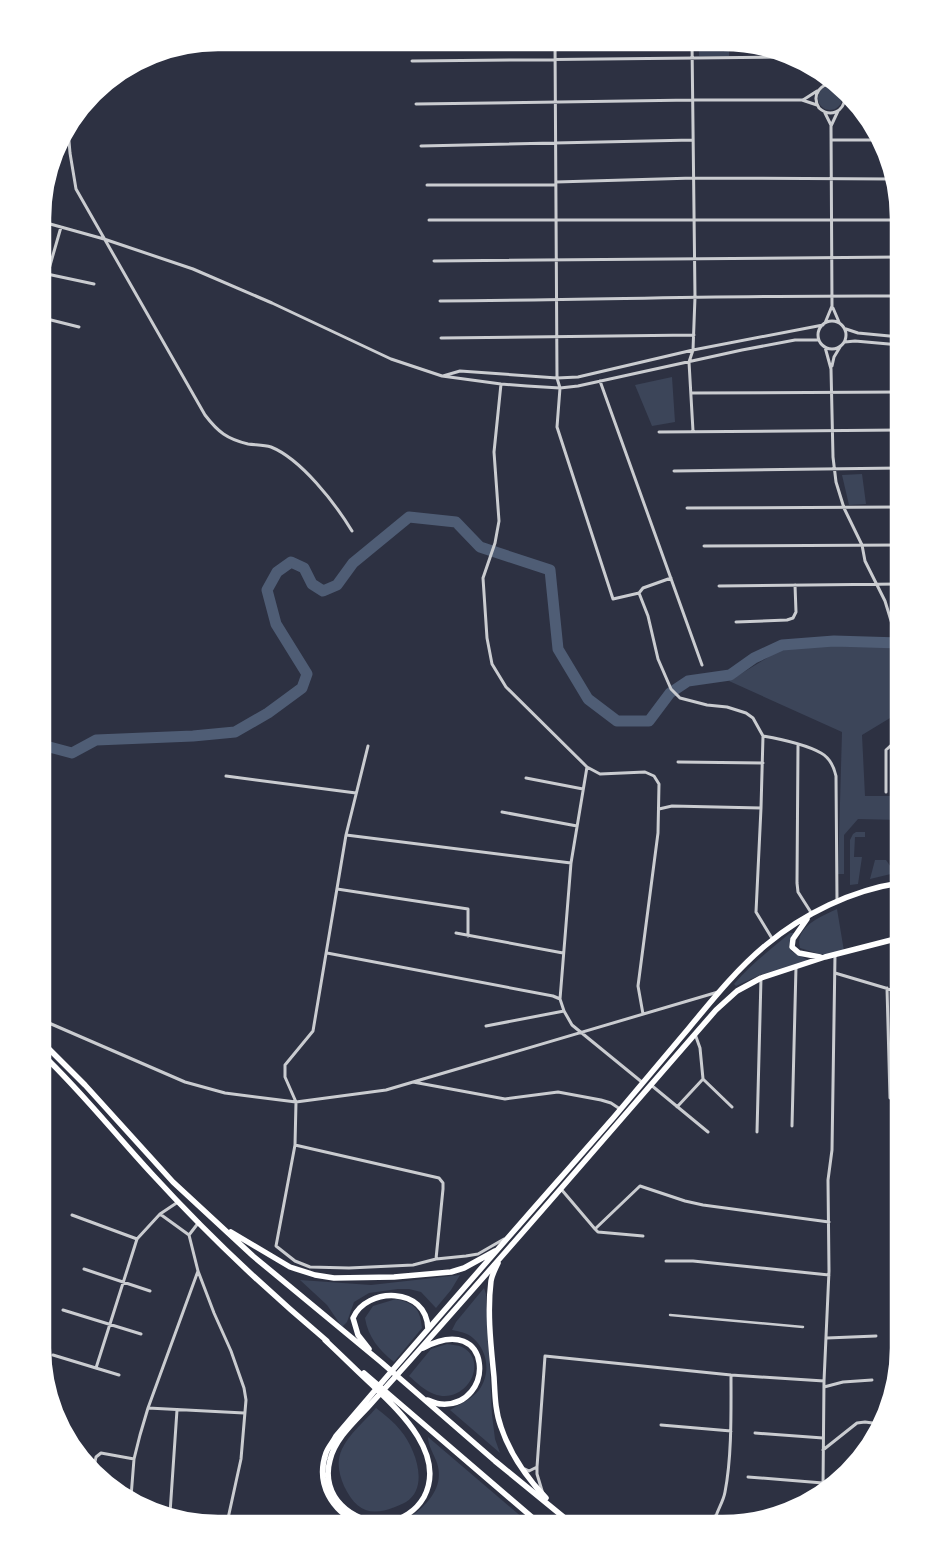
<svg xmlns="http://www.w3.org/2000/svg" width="941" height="1566" viewBox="0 0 941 1566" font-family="Georgia,serif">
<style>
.green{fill:#3c4559}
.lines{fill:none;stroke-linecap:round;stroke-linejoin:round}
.river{stroke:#4f5d75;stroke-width:11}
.pedestrian{stroke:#caccd0;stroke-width:2.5}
.minor{stroke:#caccd0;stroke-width:3}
.trunk{stroke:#fff;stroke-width:5.5}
.rim{fill:none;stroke:#fff;stroke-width:2.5}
</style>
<rect width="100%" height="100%" fill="#2d3142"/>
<!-- green -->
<path class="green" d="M699,43H729V56H699Z
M818 98a12 12 0 1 1 24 0a12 12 0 1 1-24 0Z
M672,377L675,422L652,426L635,385Z
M862,474L866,504L849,505L842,475Z
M834,644L895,648L900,661V712L862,735L865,796H900V820L858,819L844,835V874H838L842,732L729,681L772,655L784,649Z
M856,832H865V837H855L854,857H862L858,884L850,885V840L853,834Z
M875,860H886L895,873L870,879Z
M837,909L844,951L826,956L800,948C794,927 822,916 837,909Z
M790,933H795L789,946L791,951L808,960L760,975L736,986L734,984C752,963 769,951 790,933Z
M460,1275L451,1290L436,1308L421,1292L409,1289H398L369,1293L354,1302L347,1322L342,1327L327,1305L300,1280L371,1285Z
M484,1288L486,1294L492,1415L495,1439L500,1453L450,1410C460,1404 472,1399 479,1390C491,1374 488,1351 473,1338C468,1333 458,1331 452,1330L456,1322Z
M396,1299C415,1304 420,1308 422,1328L394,1362C379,1350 368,1337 365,1318L373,1306Z
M447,1344C452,1345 458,1345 462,1347C490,1361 466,1406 434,1394C425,1391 416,1382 409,1376L431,1349Z
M376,1408C385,1415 394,1422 401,1431C415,1448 430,1487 406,1502C403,1504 399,1505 395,1507C370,1517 356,1511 344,1486C339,1474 336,1462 342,1449C349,1434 365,1421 376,1408Z
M428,1437L530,1524C515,1524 505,1518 492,1517C464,1515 436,1517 408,1519C426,1506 445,1488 437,1463C434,1454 428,1446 428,1437Z"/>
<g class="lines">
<!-- river -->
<path class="river" d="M42,745L72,753L96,740L193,736L235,732L268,713L302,688L307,674L276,624L267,590L277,572L291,562L304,568L312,584L323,591L337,585L353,563L409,517L456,522L480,547L550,570L558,649L588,699L617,721H649L670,693L688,681L730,675L754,658L782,645L834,641L900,643"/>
<!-- pedestrian -->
<path class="pedestrian" d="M670,1315L803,1327"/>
<!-- minor -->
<path class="minor" d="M555,42L557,378L560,388L557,427L613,599L639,593L643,588L671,578
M692,43L695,297L693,350L689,362L693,431
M412,61L781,57
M824,85L829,77
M836,85C821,81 811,95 819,108C830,118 844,112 845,97
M803,100L817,91
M416,104L693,100H802L817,105
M825,113L831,125
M68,129L70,153L76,189L205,415C218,432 227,439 248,444C255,445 264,445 271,447C301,459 335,503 352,531
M831,140H878
M421,146L693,140
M556,182L694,178L892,179
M427,185H556
M429,220H900
M43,222L104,239L193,269L272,303L391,359L442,376L501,384L527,386L560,388L578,386L742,350L795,340H819
M434,261L900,257
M47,274L94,284
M43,290L61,227
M440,301C594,300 747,295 900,296
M833,308L839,322
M43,318L79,327
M818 335a14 14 0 1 1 28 0a14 14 0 1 1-28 0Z
M825,323L832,306L831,126L838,111
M846,329L858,333L900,337
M441,338L694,335
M845,342L855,341L900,345
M825,347L831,369L833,457L836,482L844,508L862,545L865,561L885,601L900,650
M832,366L834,357L840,347
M443,376L460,371L557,378L578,377L693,350L823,325
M600,381L702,665
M501,384L494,452L499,521L495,543L483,578L487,638L492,664L506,687L587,767L600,774L645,772L654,776L659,784L658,833L638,986L643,1014
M692,393L900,392
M659,432L900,430
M674,471L900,468
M42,485H45
M687,508L900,507
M704,546L900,545
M719,586L900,584
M639,593L648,616L658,659L671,689L680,698L707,705L727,707L746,713L753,718L763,736
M736,622L787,620L793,618L796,612L795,585
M798,745L797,883L798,892L812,914
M368,746L346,835L313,1031L285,1065V1077L296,1102L295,1145L276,1246L295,1261L310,1267L349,1268L413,1265L436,1259L466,1256L478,1254L504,1239
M678,762L763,763
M587,767L571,863L560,999L564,1011L572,1025L643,1083
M226,776L356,793
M526,778L583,789
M886,792V750L900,737
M659,809L672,806L761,808
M502,812L577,826
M346,835L571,863
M337,889L468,909V936
M456,933L563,953
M773,940L756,912L761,808L763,736C780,739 807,745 821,753C830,758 834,767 836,776L837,901
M327,953L553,996L560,999
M835,973L899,992
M887,988L890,1098
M42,1020L185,1082L225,1093L296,1102L386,1090L718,992
M486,1026L564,1011
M695,1034L700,1048L703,1079L732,1107
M413,1082L505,1099L558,1092L601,1100L611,1103L620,1109
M651,1085L708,1132
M677,1107L703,1079
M792,1126L796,967
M757,1132L761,978
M295,1145L439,1178L443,1183V1189L436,1259
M561,1189L595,1229L640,1186L685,1201L703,1205L829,1222
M160,1214L189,1235
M72,1215L137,1239
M199,1222L189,1235L198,1271L214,1313L231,1351L244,1388L246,1400L241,1459L227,1523
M595,1229L598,1232L643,1236
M666,1261H693L829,1275
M84,1269L150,1291
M63,1310L141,1334
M827,1338L876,1336
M53,1355L119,1375
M96,1368L137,1239L160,1214L178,1202
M824,1387L843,1382L872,1380
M148,1408L244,1413
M661,1425L731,1431
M755,1433L823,1438
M823,1450L857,1423L865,1422L880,1424
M94,1467L96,1457L101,1453L134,1459
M525,1469L529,1471L537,1467
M748,1477L823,1483
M823,1486L824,1381L829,1271L828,1180L832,1150L835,955
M543,1494L537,1474V1467L545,1356L731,1375L824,1381
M131,1497L134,1459L140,1435L148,1408L198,1271
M170,1513L177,1410
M715,1516L749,1520
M714,1525C715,1512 723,1504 725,1492C732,1456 731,1411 731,1375"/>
<!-- trunk -->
<path class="trunk" d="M807,919L793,939L792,947L799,953L820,957
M42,1042L85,1085L173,1182L253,1256L381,1362L495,1461L572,1524
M42,1054C81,1091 115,1134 152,1174C206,1233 265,1289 327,1341
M231,1232L290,1267L315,1275L334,1278L394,1277L451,1272L464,1268L495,1251
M498,1263C495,1269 492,1275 491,1281C487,1313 491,1346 494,1377C495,1394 495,1411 501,1427C510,1454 526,1477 546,1498
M325,1340C340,1354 354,1368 369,1382C397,1409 447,1453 424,1497C416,1511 402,1520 386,1522C352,1524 320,1496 330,1460C335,1439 354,1422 368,1407C388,1385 408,1363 428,1340C525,1231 620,1120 716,1010L737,991L761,978L825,957L899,938
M423,1348C494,1310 496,1408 441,1404C437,1404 431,1401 427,1400
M369,1349L358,1335L353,1318C366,1287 427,1286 428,1329
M364,1373L540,1524
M360,1524C332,1511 315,1484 326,1453C328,1447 333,1442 336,1436C427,1329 521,1223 614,1117C639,1087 664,1058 689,1028C713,999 737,969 766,945C803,914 852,890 900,883
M443,1524L457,1523L491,1524"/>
</g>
<!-- crop -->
<path d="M0 0H941V1566H0ZM218 50H723A168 168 0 0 1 891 218V1348A168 168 0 0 1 723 1516H218A168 168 0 0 1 50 1348V218A168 168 0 0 1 218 50Z" fill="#fff" fill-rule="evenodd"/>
<path class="rim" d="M218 50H723A168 168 0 0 1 891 218V1348A168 168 0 0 1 723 1516H218A168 168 0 0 1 50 1348V218A168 168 0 0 1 218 50Z"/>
</svg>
